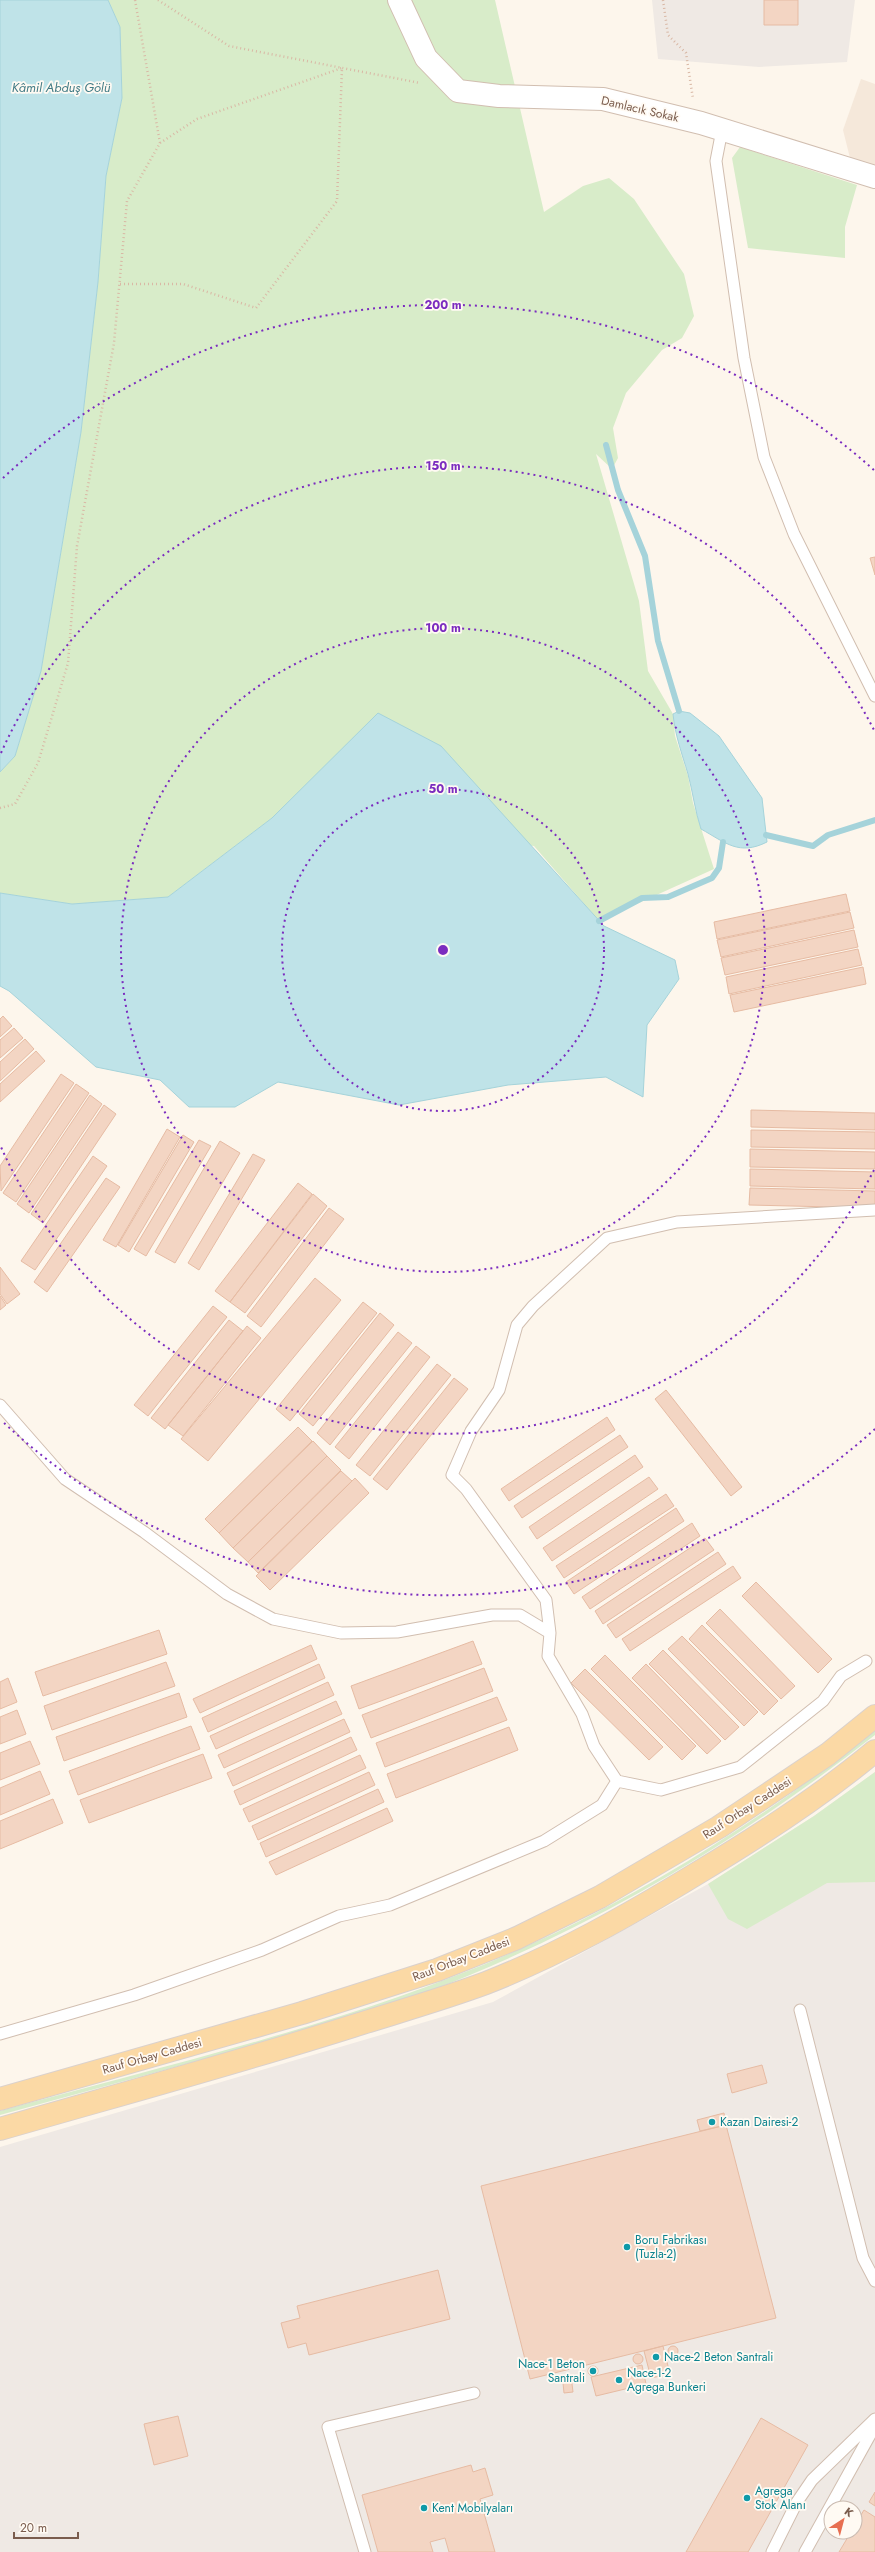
<svg xmlns="http://www.w3.org/2000/svg" width="875" height="2552" viewBox="0 0 875 2552" font-family="Jost,sans-serif">
<style>
.residential{fill:#f5e8da}
.industrial{fill:#efe9e4;fill-rule:evenodd}
.green{fill:#d8ecc9}
.water{fill:#bfe3e8;stroke:#a5d3da}
.lines{fill:none;stroke-linecap:round;stroke-linejoin:round}
.stream{stroke:#a5d3da;stroke-width:6}
.building{fill:#f3d5c3;stroke:#e6bba3}
.service-casing{stroke:#d1beb0;stroke-width:13}
.minor-casing{stroke:#d1beb0;stroke-width:24}
.primary-casing{stroke:#dad1cd;stroke-width:24}
.path{stroke:#d9b8a5;stroke-width:2.5;stroke-dasharray:1 3;stroke-linecap:butt}
.service{stroke:#fff;stroke-width:11}
.minor{stroke:#fff;stroke-width:22}
.primary{stroke:#fbd9a5;stroke-width:22}
.ring{fill:none;stroke:#7b2cbf;stroke-width:2;stroke-dasharray:2 4}
.culture-dot{fill:#0f9aa8;stroke:#fffaf3;stroke-width:1.5}
.labels{text-anchor:middle;dominant-baseline:central;stroke-width:3.5;stroke-linejoin:round;paint-order:stroke}
.street-label{font-size:12px;fill:#7a5c4d;stroke:#fffaf3}
.culture-label{font-size:12px;fill:#0d838f;stroke:#fffaf3;text-anchor:start}
.water-label{font-size:13px;font-style:italic;fill:#437c86;stroke:#fffaf3}
.centre{fill:#7b2cbf;stroke:#fffaf3;stroke-width:2}
.ring-label{font-size:12px;text-anchor:middle;font-weight:bold;fill:#7b2cbf;stroke:#fffaf3;stroke-width:3.5;stroke-linejoin:round;paint-order:stroke}
</style>
<rect width="100%" height="100%" fill="#fdf6ec"/>
<!-- residential -->
<path class="residential" d="M861,79L875,84V170L851,162L843,130Z"/>
<!-- industrial -->
<path class="industrial" d="M652,0H855L847,62L759,67L658,59Z
M875,1772V2552H0V2147L493,2002L708,1884L814,1816ZM831,2508H855V2532H831Z"/>
<!-- green -->
<path class="green" d="M108,0H495L544,212L583,186L609,178L634,199L684,274L694,316L682,338L662,350L626,393L613,428L618,458L612,469L596,454L639,601L648,671L673,714L675,736L688,776L693,803L714,869L599,921L534,846L272,818L168,897L72,904L0,893V772L15,756L41,671L81,432L98,282L106,176L122,98L120,27Z
M740,147L857,185L845,227V258L748,248L732,158Z
M875,1730V1735C741,1840 592,1929 432,1990C391,2005 349,2016 307,2029C206,2059 102,2087 0,2115V2111C185,2060 378,2017 553,1934C667,1880 776,1809 875,1730Z
M875,1772V1882L827,1883L747,1929L728,1919L708,1884L814,1816Z"/>
<!-- water -->
<path class="water" d="M0,0H108L120,27L122,98L106,176L98,282L81,432L41,671L15,756L0,772Z
M679,711L690,713L719,736L762,798L767,842C739,856 726,843 701,829C695,811 693,793 688,774C682,754 675,735 673,714Z
M378,713L441,746L604,926L675,960L679,979L647,1025L643,1097L606,1077L508,1085L399,1105L278,1082L235,1107H189L160,1080L96,1067L9,991L0,986V893L72,904L168,897L272,818Z"/>
<g class="lines">
<!-- stream -->
<path class="stream" d="M606,445L618,490L645,556L658,641L679,711
M766,835L813,846L828,835L875,820
M599,921L642,898L668,897L712,878L719,868L723,842"/>
</g>
<!-- building -->
<path class="building" d="M764,0H798V25H764Z
M875,557V575L870,558Z
M846,894L850,911L717,939L714,922Z
M850,912L854,928L721,957L717,940Z
M854,930L858,947L725,975L721,958Z
M858,949L862,965L729,994L726,977Z
M863,967L866,984L734,1012L730,995Z
M3,1016L12,1026L0,1037V1019Z
M14,1028L23,1038L0,1058V1040Z
M25,1039L34,1049L0,1081V1062Z
M36,1051L45,1061L0,1102V1084Z
M61,1074L74,1083L1,1191L0,1166Z
M76,1084L89,1093L16,1202L3,1193Z
M90,1095L102,1104L29,1213L17,1204Z
M104,1105L116,1114L43,1223L31,1214Z
M751,1110L875,1113V1130L751,1127Z
M167,1129L180,1137L116,1247L103,1240Z
M751,1130L875,1132V1149L751,1147Z
M183,1135L194,1142L129,1252L118,1245Z
M199,1140L211,1146L146,1256L134,1249Z
M220,1141L240,1153L175,1263L155,1252Z
M750,1149L875,1152V1169L750,1167Z
M253,1154L265,1160L199,1270L188,1263Z
M93,1156L107,1166L35,1270L21,1261Z
M750,1169L875,1172V1189L750,1186Z
M106,1178L120,1187L47,1292L34,1282Z
M298,1183L312,1194L230,1302L215,1291Z
M750,1188L875,1191V1208L749,1205Z
M313,1194L327,1206L245,1313L230,1302Z
M329,1208L344,1219L261,1327L247,1316Z
M0,1267L20,1294L7,1304L0,1294Z
M315,1278L341,1300L208,1461L181,1439Z
M0,1296L6,1305L0,1310Z
M363,1302L377,1313L290,1421L276,1409Z
M213,1306L227,1317L148,1416L134,1405Z
M380,1313L394,1325L313,1426L299,1414Z
M229,1320L243,1331L165,1429L151,1418Z
M247,1326L261,1338L183,1436L168,1425Z
M398,1332L412,1343L330,1445L317,1433Z
M416,1346L430,1357L349,1459L335,1447Z
M437,1364L451,1375L370,1476L356,1465Z
M454,1378L468,1389L387,1490L373,1479Z
M666,1390L742,1487L731,1496L655,1399Z
M607,1417L615,1430L509,1501L501,1489Z
M298,1427L312,1441L219,1533L205,1519Z
M620,1435L628,1447L522,1518L514,1506Z
M313,1441L327,1456L233,1548L219,1533Z
M635,1455L643,1467L537,1539L529,1527Z
M327,1456L341,1470L248,1562L233,1548Z
M341,1471L352,1481L258,1573L248,1562Z
M649,1477L658,1489L552,1561L543,1548Z
M355,1478L369,1493L270,1590L256,1576Z
M666,1494L674,1506L564,1578L556,1566Z
M676,1508L684,1521L574,1594L566,1582Z
M692,1523L700,1536L590,1609L582,1597Z
M705,1538L714,1550L603,1624L595,1611Z
M718,1552L726,1564L616,1638L607,1625Z
M733,1566L741,1578L630,1651L622,1639Z
M756,1582L832,1659L818,1673L742,1596Z
M720,1609L795,1686L781,1699L706,1623Z
M702,1625L778,1701L764,1715L689,1639Z
M159,1630L167,1654L43,1696L35,1672Z
M682,1636L758,1712L744,1726L668,1649Z
M473,1641L482,1664L359,1709L351,1686Z
M311,1645L317,1659L200,1713L193,1699Z
M663,1650L739,1727L725,1740L649,1664Z
M605,1655L696,1746L682,1760L591,1669Z
M166,1662L175,1686L52,1730L44,1706Z
M319,1664L325,1678L208,1732L202,1718Z
M646,1664L721,1741L707,1754L632,1678Z
M484,1668L493,1691L371,1738L362,1715Z
M585,1669L663,1747L649,1760L571,1683Z
M8,1678L17,1702L0,1709V1682Z
M328,1682L334,1695L216,1749L210,1736Z
M179,1693L187,1717L64,1761L56,1737Z
M497,1697L507,1720L385,1767L376,1743Z
M336,1701L342,1714L224,1768L218,1755Z
M17,1710L26,1734L0,1744V1717Z
M344,1719L350,1732L233,1786L227,1773Z
M191,1726L200,1749L78,1795L69,1771Z
M509,1727L518,1750L396,1798L387,1774Z
M351,1737L357,1750L240,1805L234,1791Z
M30,1741L40,1764L0,1780V1753Z
M203,1754L212,1778L89,1823L80,1800Z
M360,1755L366,1768L249,1822L243,1809Z
M40,1771L50,1794L0,1815V1788Z
M369,1772L375,1785L258,1840L252,1826Z
M378,1789L384,1802L266,1857L260,1843Z
M53,1799L63,1823L0,1849V1821Z
M387,1808L393,1821L276,1875L269,1862Z
M762,2065L767,2083L732,2093L727,2074Z
M724,2113L726,2125L700,2131L697,2120Z
M726,2125L776,2318L530,2379L481,2186Z
M438,2270L450,2319L309,2355L306,2343L288,2348L281,2323L300,2318L297,2306Z
M663,2346L670,2374L651,2378L644,2351Z
M668 2351a5 5 0 1 1 10 0a5 5 0 1 1-10 0Z
M633 2359a5 5 0 1 1 10 0a5 5 0 1 1-10 0Z
M642,2365L646,2384L596,2396L591,2377Z
M588 2371a5 5 0 1 1 10 0a5 5 0 1 1-10 0Z
M571,2376L573,2392L564,2393L563,2383L567,2382L566,2377Z
M178,2416L188,2456L154,2465L144,2424Z
M761,2418L808,2445L748,2552H686Z
M471,2465L473,2472L485,2468L493,2495L480,2499L495,2552H449L445,2538L430,2542L433,2552H378L362,2495Z
M875,2492V2506L869,2502Z
M864,2510L875,2517V2552H839L851,2532H855V2525Z"/>
<g class="lines">
<defs>
<path id="service" d="M722,130L716,161L744,358L764,457L794,534L875,696
M0,1405L65,1479L144,1532L227,1594L273,1619L341,1633L397,1632L492,1615H520L550,1633
M617,1781L661,1790L740,1767L823,1701L841,1676L866,1661
M800,2010L863,2258L875,2281
M0,2034L134,1995L262,1950L339,1916L390,1905L544,1841L602,1805L617,1781L594,1746L582,1714L548,1656L550,1633L546,1600L466,1489L452,1475L471,1431L499,1390L517,1325L533,1306L607,1238L677,1222L875,1210
M365,2552L328,2427L474,2393
M772,2552L797,2502L812,2480L875,2419
M805,2552L875,2426"/>
<path id="minor" d="M399,0L426,58L458,91L499,96L603,99L701,123L875,177"/>
<path id="primary" d="M0,2099L302,2013L437,1970L517,1938L600,1897L719,1827L828,1754L875,1716
M0,2129C118,2095 236,2063 353,2026C397,2012 443,1999 486,1983C560,1954 629,1915 696,1874C758,1837 820,1797 875,1751"/>
</defs>
<!-- service casing -->
<use href="#service" class="service-casing"/>
<!-- minor casing -->
<use href="#minor" class="minor-casing"/>
<!-- primary casing -->
<use href="#primary" class="primary-casing"/>
<!-- path -->
<path class="path" d="M158,0L229,46L420,83
M663,0L668,35L686,53L693,99
M120,284H183L256,308L337,201L342,68L197,119L160,143
M0,808L15,804L38,763L68,663L77,546L114,343L127,201L160,143L135,0"/>
<!-- service -->
<use href="#service" class="service"/>
<!-- minor -->
<use href="#minor" class="minor"/>
<!-- primary -->
<use href="#primary" class="primary"/>
</g>
<!-- distance rings -->
<g class="ring">
<circle cx="443" cy="950" r="161"/>
<circle cx="443" cy="950" r="322"/>
<path d="M874 1170A484 484 0 0 1 1 1147M1 753A484 484 0 0 1 874 730"/>
<path d="M875 1429A645 645 0 0 1 3 1422M3 478A645 645 0 0 1 875 471"/>
</g>
<!-- markers -->
<g class="culture-dot">
<circle cx="712" cy="2122" r="4"/>
<circle cx="627" cy="2247" r="4"/>
<circle cx="656" cy="2357" r="4"/>
<circle cx="593" cy="2371" r="4"/>
<circle cx="619" cy="2380" r="4"/>
<circle cx="747" cy="2498" r="4"/>
<circle cx="424" cy="2508" r="4"/>
</g>
<g class="labels">
<!-- street labels -->
<g class="street-label">
<text transform="translate(640 109) rotate(13)">Damlacık Sokak</text>
<text transform="translate(747 1808) rotate(-33)">Rauf Orbay Caddesi</text>
<text transform="translate(461 1959) rotate(-21)">Rauf Orbay Caddesi</text>
<text transform="translate(152 2056) rotate(-16)">Rauf Orbay Caddesi</text>
</g>
<!-- culture labels -->
<g class="culture-label">
<text x="720" y="2122">Kazan Dairesi-2</text>
<text x="635" y="2240">Boru Fabrikası<tspan x="635" dy="14">(Tuzla-2)</tspan></text>
<text x="664" y="2357">Nace-2 Beton Santrali</text>
<text x="585" y="2364" text-anchor="end">Nace-1 Beton<tspan x="585" dy="14">Santrali</tspan></text>
<text x="627" y="2373">Nace-1-2<tspan x="627" dy="14">Agrega Bunkeri</tspan></text>
<text x="755" y="2491">Agrega<tspan x="755" dy="14">Stok Alanı</tspan></text>
<text x="432" y="2508">Kent Mobilyaları</text>
</g>
<!-- water labels -->
<g class="water-label">
<text x="61" y="87">Kâmil Abduş Gölü</text>
</g>
</g>
<circle cx="443" cy="950" r="6" class="centre"/>
<g class="ring-label">
<text x="443" y="309">200 m</text>
<text x="443" y="470">150 m</text>
<text x="443" y="632">100 m</text>
<text x="443" y="793">50 m</text>
</g>
<!-- north arrow -->
<g transform="translate(843 2520) rotate(36)"><circle r="19" fill="#fffaf3" stroke="#cabbb1"/>
<path d="M0-3L7 15L0 10L-7 15Z" fill="#e76f51"/>
<text y="-6" font-size="11" font-weight="bold" text-anchor="middle" fill="#7a5c4d">K</text>
</g>
<!-- scale -->
<path d="M14 2532v6h64v-6" fill="none" stroke="#7a5c4d" stroke-width="2"/>
<text x="20" y="2532" font-size="12" fill="#7a5c4d" stroke="#fffaf3" stroke-width="3" paint-order="stroke">20 m</text>
</svg>
